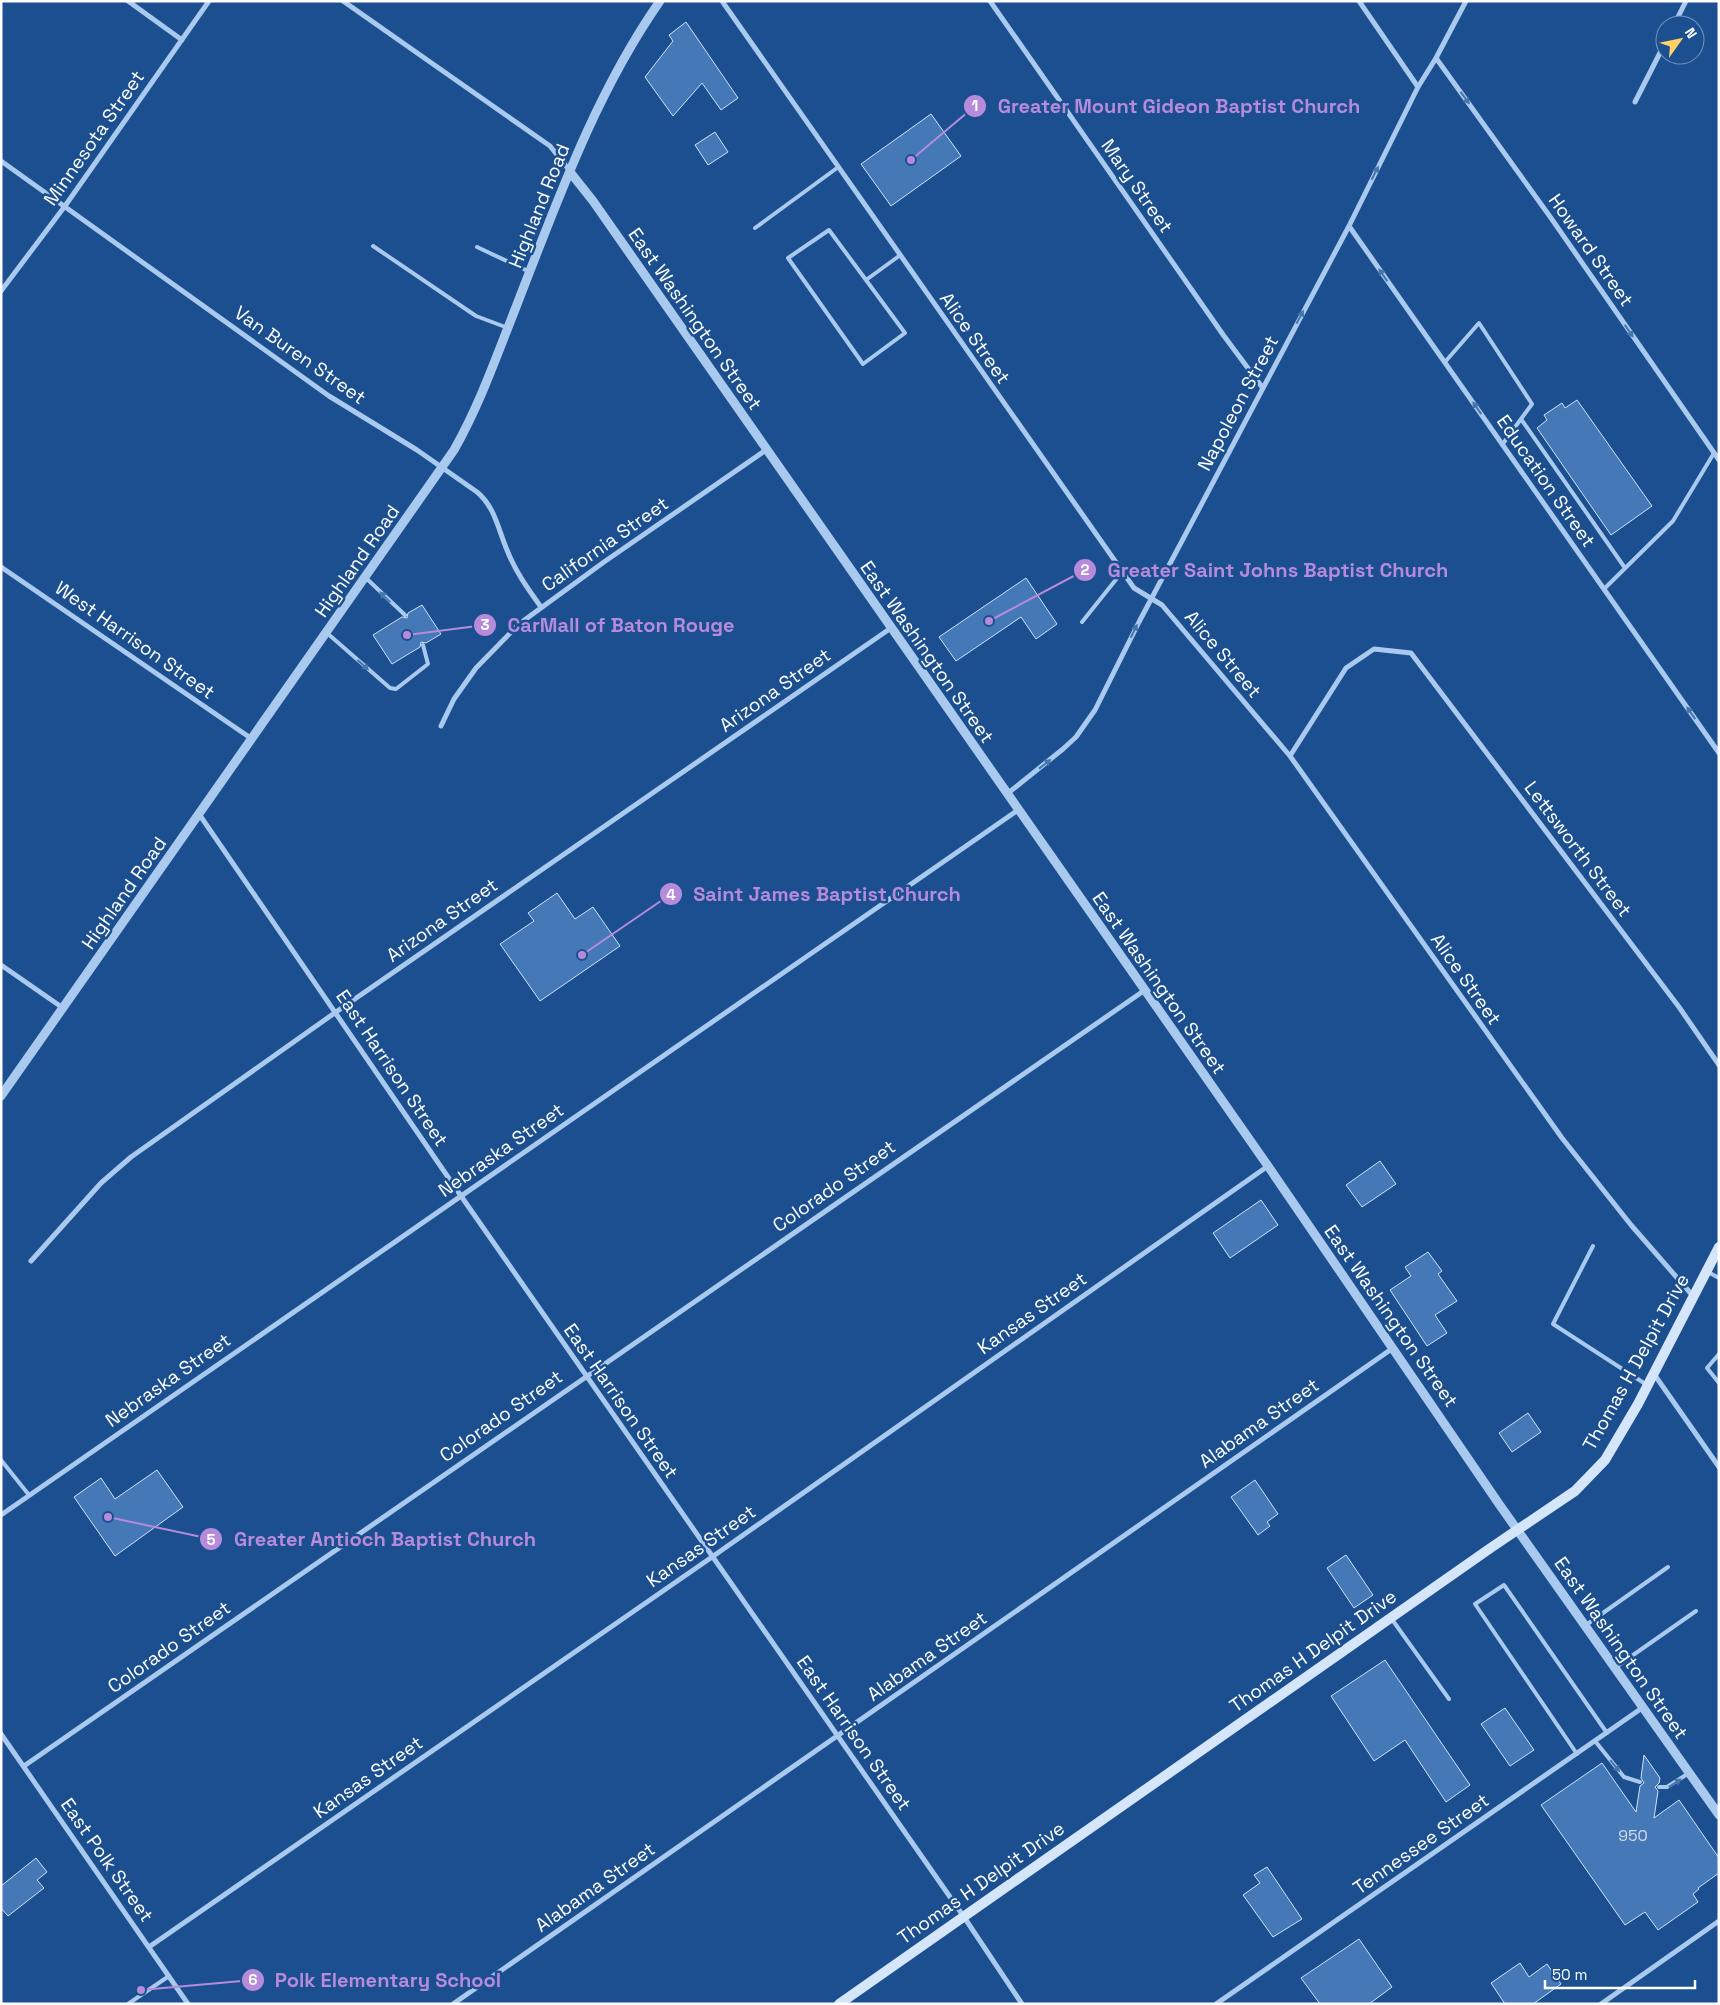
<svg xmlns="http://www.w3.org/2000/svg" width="1720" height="2005" viewBox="0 0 1720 2005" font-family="'Space Grotesk',sans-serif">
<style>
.building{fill:#4478b7;stroke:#cfe3fa}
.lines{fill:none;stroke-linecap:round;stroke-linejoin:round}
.service{stroke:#a9c9ee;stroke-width:4}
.minor{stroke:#a9c9ee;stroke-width:5}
.tertiary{stroke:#a9c9ee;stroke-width:9}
.secondary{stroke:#d6e6fa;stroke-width:10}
.oneway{fill:#4674ac}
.labels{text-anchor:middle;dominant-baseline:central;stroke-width:5;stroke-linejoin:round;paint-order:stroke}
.number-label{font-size:16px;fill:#d0dded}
.street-label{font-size:19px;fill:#fff;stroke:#1b4f8f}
.leader{fill:none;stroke:#b68bdc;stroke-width:2}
.callout-dot{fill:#b68bdc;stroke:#1b4f8f;stroke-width:2}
.mark-label{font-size:15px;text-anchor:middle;font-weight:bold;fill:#fff}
.callout-label{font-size:20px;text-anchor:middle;font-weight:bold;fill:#b68bdc;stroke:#1b4f8f;stroke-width:5;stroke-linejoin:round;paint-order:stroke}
</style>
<rect width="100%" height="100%" fill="#1b4f8f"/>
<!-- building -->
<path class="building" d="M686,22L738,98L721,110L702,83L673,116L645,77L673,41L669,35Z
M931,114L961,156L891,206L861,164Z
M715,132L728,152L708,165L695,145Z
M1577,400L1652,506L1611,535L1537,428L1547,420L1544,415L1562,403L1565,408Z
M1026,578L1057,624L1036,639L1021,617L956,661L939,637Z
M422,605L441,634L426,643L421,642L420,647L392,664L373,635L402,617L407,618L408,613Z
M557,893L575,919L593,907L620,946L540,1001L500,944L534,921L528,913Z
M1380,1161L1396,1184L1362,1207L1346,1185Z
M1261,1200L1278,1225L1230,1258L1213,1233Z
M1428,1252L1442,1271L1438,1274L1457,1301L1435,1315L1447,1333L1427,1346L1390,1290L1411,1276L1405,1267Z
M1528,1413L1541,1432L1512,1452L1499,1433Z
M157,1470L183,1507L115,1556L74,1497L101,1478L115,1499Z
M1255,1480L1278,1514L1267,1522L1270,1526L1258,1535L1231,1497Z
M1346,1555L1373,1595L1354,1608L1327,1568Z
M1385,1660L1470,1785L1446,1802L1405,1740L1374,1761L1331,1696Z
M1505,1708L1534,1750L1510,1766L1481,1724Z
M1644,1755L1660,1778L1659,1783L1655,1787L1658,1791L1654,1818L1679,1800L1719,1858V1873L1698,1888L1699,1889L1693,1894L1698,1902L1658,1930L1645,1912L1625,1925L1541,1805L1602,1763L1636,1812L1640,1786L1644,1783L1641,1778Z
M36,1858L47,1872L37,1880L44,1888L8,1916L1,1908V1886Z
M1267,1867L1302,1919L1273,1937L1243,1895L1260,1883L1254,1875Z
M1359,1939L1392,1987L1369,2004H1320L1301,1978Z
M1520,1963L1529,1977L1547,1964L1561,1984L1533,2004H1505L1491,1983Z"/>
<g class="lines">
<!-- service -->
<path class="service" d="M755,228L837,168
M373,246L476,316L508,328
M477,247L530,272
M866,280L829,230L788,258L863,364L905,333L866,280L899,256
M1445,362L1479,323L1532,404L1502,445
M1521,419L1625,568
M366,578L405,615
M1604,589L1673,521L1714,453
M1082,622L1122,572
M327,633L390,688L396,689L428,664L423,645
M1593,1246L1553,1324L1647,1385
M1708,1272L1719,1278
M1719,1354L1707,1368L1719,1383
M1,1460L29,1495
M1391,1618L1449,1699
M1586,1625L1668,1567
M1616,1667L1696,1611
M1595,1741L1624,1777L1640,1782
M1577,1754L1475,1604L1504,1585L1607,1733
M1659,1787H1667L1689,1773
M128,2004L169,1976"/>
<!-- minor -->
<path class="minor" d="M128,1L182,40
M343,1L550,146L570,171
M722,1L1134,588L1162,605L1290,756L1562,1138L1631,1225L1693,1296
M990,1L1224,336L1262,387
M1359,1L1418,87
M1674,25L1686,1
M1436,58L1551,218L1719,460
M1635,102L1665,43
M1,161L329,396L417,450L477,492C495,507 498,529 507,550C515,571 528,589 541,607
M1349,226L1719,753
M1,291L65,206L209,1
M1,567L252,739
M441,726L454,699L476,668L519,624L604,562L766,450
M1290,756L1346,668L1374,649L1411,653L1679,1007L1719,1065
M1007,794L1063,749L1076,737L1095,710L1139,622L1349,226L1418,87L1436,58L1466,1
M199,814L461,1196L964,1917L1022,2004
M1,965L63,1008
M31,1261L101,1183L131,1157L336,1012L891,628
M1654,1374L1719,1467
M1,1515L1018,810
M1,1734L188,2004
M24,1766L1145,990
M149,1947L712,1557L1268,1166
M453,2004L1393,1348
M1216,2004L1642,1708
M1601,2004L1719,1921"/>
<!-- tertiary -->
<path class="tertiary" d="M570,172L593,201L1268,1166L1499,1504L1719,1815
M1,1096L454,450C480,404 497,355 516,307C557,202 595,94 660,1"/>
<!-- secondary -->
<path class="secondary" d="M839,2004L1492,1547L1575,1491L1605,1460L1638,1404L1719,1247"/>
</g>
<!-- one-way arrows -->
<defs><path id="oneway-solid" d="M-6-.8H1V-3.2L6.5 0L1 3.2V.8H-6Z" transform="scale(1.25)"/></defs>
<g class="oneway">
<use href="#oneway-solid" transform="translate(1465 98) rotate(54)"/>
<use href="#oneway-solid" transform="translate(1375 173) rotate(-63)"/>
<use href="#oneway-solid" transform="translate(1383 275) rotate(-125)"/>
<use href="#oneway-solid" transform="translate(1300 317) rotate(-62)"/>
<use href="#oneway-solid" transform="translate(1629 331) rotate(55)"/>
<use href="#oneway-solid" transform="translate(1477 408) rotate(-125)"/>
<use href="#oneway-solid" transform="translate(385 597) rotate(-136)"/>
<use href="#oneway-solid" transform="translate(1134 631) rotate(-64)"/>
<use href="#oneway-solid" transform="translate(363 665) rotate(42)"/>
<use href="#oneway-solid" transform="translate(1691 713) rotate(-125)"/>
<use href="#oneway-solid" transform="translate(1045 764) rotate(-38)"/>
<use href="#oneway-solid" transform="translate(1615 1766) rotate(51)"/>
<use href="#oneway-solid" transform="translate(1675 1783) rotate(-33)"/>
</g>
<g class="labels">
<!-- number labels -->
<g class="number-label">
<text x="1633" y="1835">950</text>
</g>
<!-- street labels -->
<g class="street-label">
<text transform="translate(94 138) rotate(-55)">Minnesota Street</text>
<text transform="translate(1137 186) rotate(55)">Mary Street</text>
<text transform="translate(539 206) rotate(-68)">Highland Road</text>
<text transform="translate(1591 250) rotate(55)">Howard Street</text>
<text transform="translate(695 319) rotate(55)">East Washington Street</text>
<text transform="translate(975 338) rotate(55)">Alice Street</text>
<text transform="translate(300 355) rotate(35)">Van Buren Street</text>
<text transform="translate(1238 403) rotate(-62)">Napoleon Street</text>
<text transform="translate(1546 481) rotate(55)">Education Street</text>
<text transform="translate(605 544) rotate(-35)">California Street</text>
<text transform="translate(357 561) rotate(-55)">Highland Road</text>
<text transform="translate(135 640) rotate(35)">West Harrison Street</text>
<text transform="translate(927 652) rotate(55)">East Washington Street</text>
<text transform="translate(1223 654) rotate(50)">Alice Street</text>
<text transform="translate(775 690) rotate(-35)">Arizona Street</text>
<text transform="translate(1578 849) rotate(53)">Lettsworth Street</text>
<text transform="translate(124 893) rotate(-55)">Highland Road</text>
<text transform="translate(442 920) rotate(-35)">Arizona Street</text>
<text transform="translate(1466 979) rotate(55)">Alice Street</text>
<text transform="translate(1159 983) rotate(55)">East Washington Street</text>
<text transform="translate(392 1068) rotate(56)">East Harrison Street</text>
<text transform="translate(501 1150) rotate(-35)">Nebraska Street</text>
<text transform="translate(834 1186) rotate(-35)">Colorado Street</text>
<text transform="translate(1032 1313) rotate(-35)">Kansas Street</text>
<text transform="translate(1391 1316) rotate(55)">East Washington Street</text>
<text transform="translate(1636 1362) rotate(-61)">Thomas H Delpit Drive</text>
<text transform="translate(168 1380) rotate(-35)">Nebraska Street</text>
<text transform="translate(621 1401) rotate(55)">East Harrison Street</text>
<text transform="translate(501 1416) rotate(-35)">Colorado Street</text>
<text transform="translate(1259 1423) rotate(-35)">Alabama Street</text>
<text transform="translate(701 1546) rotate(-35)">Kansas Street</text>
<text transform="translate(169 1647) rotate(-35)">Colorado Street</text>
<text transform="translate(1621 1648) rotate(55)">East Washington Street</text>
<text transform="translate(1313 1651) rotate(-35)">Thomas H Delpit Drive</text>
<text transform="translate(927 1656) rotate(-35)">Alabama Street</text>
<text transform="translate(854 1733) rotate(55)">East Harrison Street</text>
<text transform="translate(368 1777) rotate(-35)">Kansas Street</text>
<text transform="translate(1421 1844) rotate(-35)">Tennessee Street</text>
<text transform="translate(107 1860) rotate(55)">East Polk Street</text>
<text transform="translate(981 1883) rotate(-35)">Thomas H Delpit Drive</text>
<text transform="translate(595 1887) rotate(-35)">Alabama Street</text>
</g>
</g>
<!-- callouts -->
<path class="leader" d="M911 160L975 106M989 621L1085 570M407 635L485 625M582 955L671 894M108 1517L211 1539M141 1990L253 1980"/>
<g class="callout-dot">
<circle cx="911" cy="160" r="5"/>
<circle cx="989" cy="621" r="5"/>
<circle cx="407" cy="635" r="5"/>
<circle cx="582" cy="955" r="5"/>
<circle cx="108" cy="1517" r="5"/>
<circle cx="141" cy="1990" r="5"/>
<circle cx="975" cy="106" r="12"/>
<circle cx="1085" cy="570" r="12"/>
<circle cx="485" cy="625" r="12"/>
<circle cx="671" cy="894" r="12"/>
<circle cx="211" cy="1539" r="12"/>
<circle cx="253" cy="1980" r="12"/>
</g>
<g class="mark-label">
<text x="975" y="111">1</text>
<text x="1085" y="575">2</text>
<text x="485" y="630">3</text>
<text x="671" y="900">4</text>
<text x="211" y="1545">5</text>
<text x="253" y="1985">6</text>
</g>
<g class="callout-label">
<text x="1179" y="113">Greater Mount Gideon Baptist Church</text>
<text x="1278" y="577">Greater Saint Johns Baptist Church</text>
<text x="621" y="632">CarMall of Baton Rouge</text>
<text x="827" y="901">Saint James Baptist Church</text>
<text x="385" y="1546">Greater Antioch Baptist Church</text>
<text x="388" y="1987">Polk Elementary School</text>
</g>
<!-- border -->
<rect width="1720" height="2005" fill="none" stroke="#ffffff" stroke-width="5"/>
<!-- north arrow -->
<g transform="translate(1680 40) rotate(57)"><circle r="24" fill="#1b4f8f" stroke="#7695bc"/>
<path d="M0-4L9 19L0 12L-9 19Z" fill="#ffd166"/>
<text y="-8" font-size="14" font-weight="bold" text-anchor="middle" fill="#ffffff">N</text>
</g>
<!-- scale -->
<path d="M1545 1980v8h150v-8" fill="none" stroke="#ffffff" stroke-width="2.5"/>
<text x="1552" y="1980" font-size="15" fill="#ffffff" stroke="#1b4f8f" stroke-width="4" paint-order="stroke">50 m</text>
</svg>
